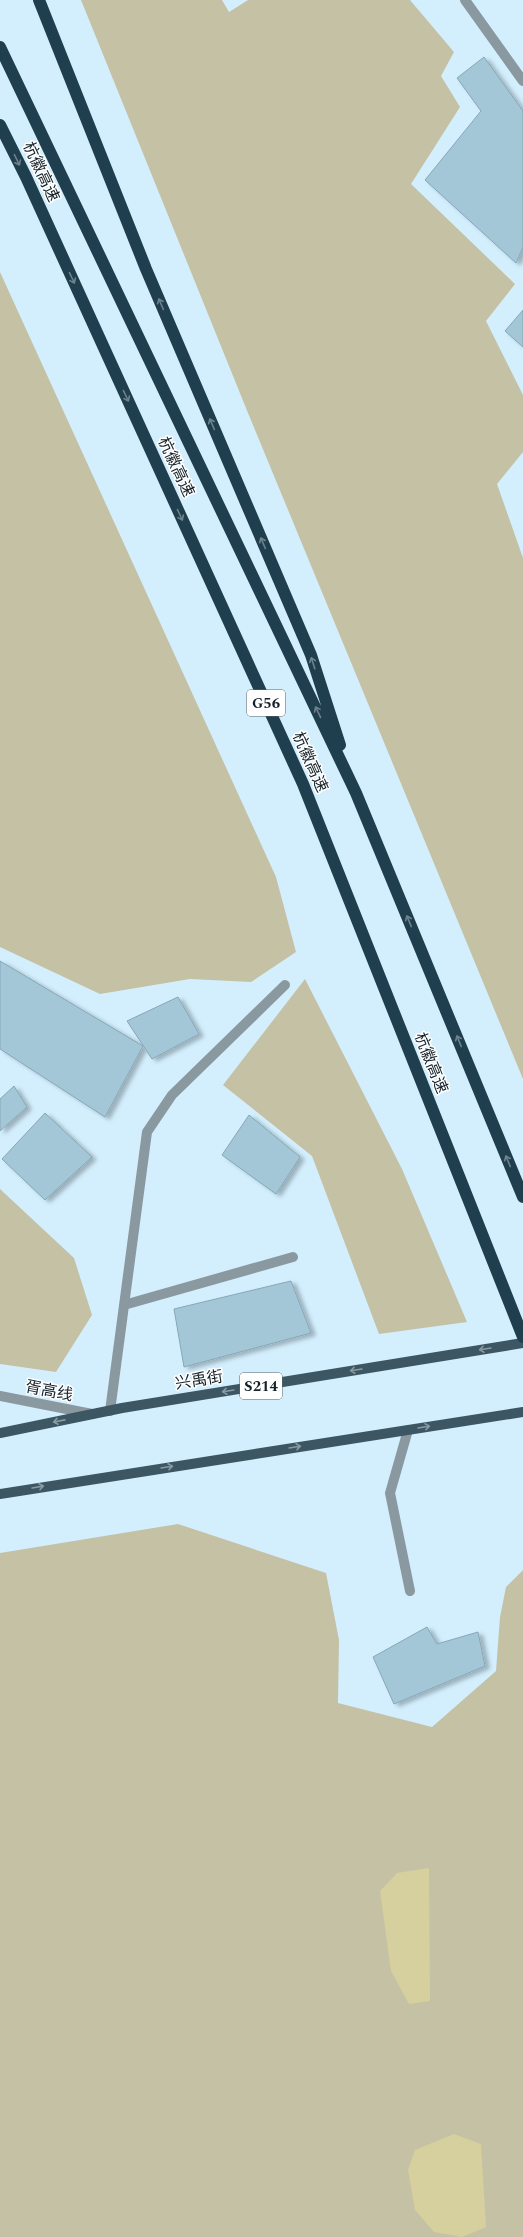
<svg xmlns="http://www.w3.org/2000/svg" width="523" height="2237" viewBox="0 0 523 2237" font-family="Spectral,'Noto Sans SC',serif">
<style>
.green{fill:#c5c1a5}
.water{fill:#d6cf9e}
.building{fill:#a4c7d8;stroke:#85a7b8;filter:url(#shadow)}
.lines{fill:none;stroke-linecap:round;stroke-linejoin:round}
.minor{stroke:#8a99a0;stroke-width:10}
.major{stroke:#3c5663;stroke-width:10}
.highway{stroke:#203f4e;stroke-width:12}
.oneway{stroke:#6e828c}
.oneway2{stroke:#8a9aa1}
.labels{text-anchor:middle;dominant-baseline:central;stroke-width:3;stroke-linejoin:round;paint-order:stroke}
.shield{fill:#fff;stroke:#5a6468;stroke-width:1}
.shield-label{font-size:15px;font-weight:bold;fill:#142128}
.street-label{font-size:16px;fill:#142128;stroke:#fff}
</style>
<defs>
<filter id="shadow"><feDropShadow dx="4.5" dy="2.5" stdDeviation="2" flood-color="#0004"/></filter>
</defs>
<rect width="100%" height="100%" fill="#d3effe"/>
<!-- green -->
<path class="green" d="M81,0H222L229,12L248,0H410L454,52L441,76L460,107L411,184L515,284L486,321L523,395V452L497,484L523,558V1079L248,413Z
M0,272L276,877L296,952L251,982L190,979L100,994L0,947Z
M305,979L402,1169L467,1322L379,1334L312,1156L223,1085Z
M0,1189L74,1258L92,1315L56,1372L0,1364Z
M178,1524L326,1573L339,1640L338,1703L432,1727L496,1671L500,1617L506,1587L523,1570V2237H0V1553Z"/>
<!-- water -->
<path class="water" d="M429,1868L430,2001L409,2004L391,1971L380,1891L397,1873Z
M454,2134L481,2144L486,2227L462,2237L434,2232L415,2210L408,2170L415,2150Z"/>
<!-- building -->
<path class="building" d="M484,57L523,111V247L516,263L425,180L481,111L457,78Z
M523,310V347L505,331Z
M0,961L143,1046L105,1117L0,1049Z
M178,997L199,1034L152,1059L127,1021Z
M14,1086L27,1107L0,1131V1099Z
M45,1113L92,1157L45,1200L2,1159Z
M249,1115L300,1157L276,1194L222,1155Z
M291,1281L311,1333L184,1367L174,1309Z
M427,1627L437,1644L478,1632L485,1666L394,1704L373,1657Z"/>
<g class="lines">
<!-- minor -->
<path class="minor" d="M465,0L523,81
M124,1305L293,1257
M0,1396L92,1414
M110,1411L147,1132L172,1095L285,985
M408,1430L390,1493L410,1591"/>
<!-- major -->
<path class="major" d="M0,1433L122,1408L523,1343
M0,1494L523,1412"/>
<!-- highway -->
<path class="highway" d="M39,0L146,269L311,655L340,745
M0,47L356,793L523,1197
M0,125L26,177L303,784L523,1337"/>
</g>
<!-- one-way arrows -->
<defs><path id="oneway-shaft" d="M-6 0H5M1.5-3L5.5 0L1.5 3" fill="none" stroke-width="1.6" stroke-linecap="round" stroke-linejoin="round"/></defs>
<g class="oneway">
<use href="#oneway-shaft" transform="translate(17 160) rotate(64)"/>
<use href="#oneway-shaft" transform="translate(72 278) rotate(65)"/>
<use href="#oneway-shaft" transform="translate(161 304) rotate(-113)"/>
<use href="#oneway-shaft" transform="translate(126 396) rotate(65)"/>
<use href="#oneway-shaft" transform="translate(212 424) rotate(-113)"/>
<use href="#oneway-shaft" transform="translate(180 515) rotate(65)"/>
<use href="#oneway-shaft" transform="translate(263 543) rotate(-113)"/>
<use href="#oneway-shaft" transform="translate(313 663) rotate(-108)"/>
<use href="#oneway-shaft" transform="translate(318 712) rotate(-115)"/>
<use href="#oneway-shaft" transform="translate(409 921) rotate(-112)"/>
<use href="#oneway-shaft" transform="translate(459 1041) rotate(-112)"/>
<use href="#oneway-shaft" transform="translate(508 1161) rotate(-112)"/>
</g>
<g class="oneway2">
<use href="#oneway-shaft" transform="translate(485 1349) rotate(171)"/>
<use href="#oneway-shaft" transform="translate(356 1370) rotate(171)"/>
<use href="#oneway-shaft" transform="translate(228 1391) rotate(171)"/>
<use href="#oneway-shaft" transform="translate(59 1421) rotate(169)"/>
<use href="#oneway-shaft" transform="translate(424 1427) rotate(-9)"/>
<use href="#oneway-shaft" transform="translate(295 1447) rotate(-9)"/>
<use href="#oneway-shaft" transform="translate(167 1467) rotate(-9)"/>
<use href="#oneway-shaft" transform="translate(38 1487) rotate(-10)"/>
</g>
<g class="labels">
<!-- shield labels -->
<g class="shield">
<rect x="247" y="690" width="38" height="26" rx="3"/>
<rect x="240" y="1373" width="42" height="26" rx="3"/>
</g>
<g class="shield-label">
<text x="266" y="703">G56</text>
<text x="261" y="1386">S214</text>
</g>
<!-- street labels -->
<g class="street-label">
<text transform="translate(41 172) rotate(65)">杭徽高速</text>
<text transform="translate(176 467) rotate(65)">杭徽高速</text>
<text transform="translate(310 762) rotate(66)">杭徽高速</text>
<text transform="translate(431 1063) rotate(68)">杭徽高速</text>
<text transform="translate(199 1380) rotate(-9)">兴禹街</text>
<text transform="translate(49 1391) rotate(11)">胥高线</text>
</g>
</g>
</svg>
